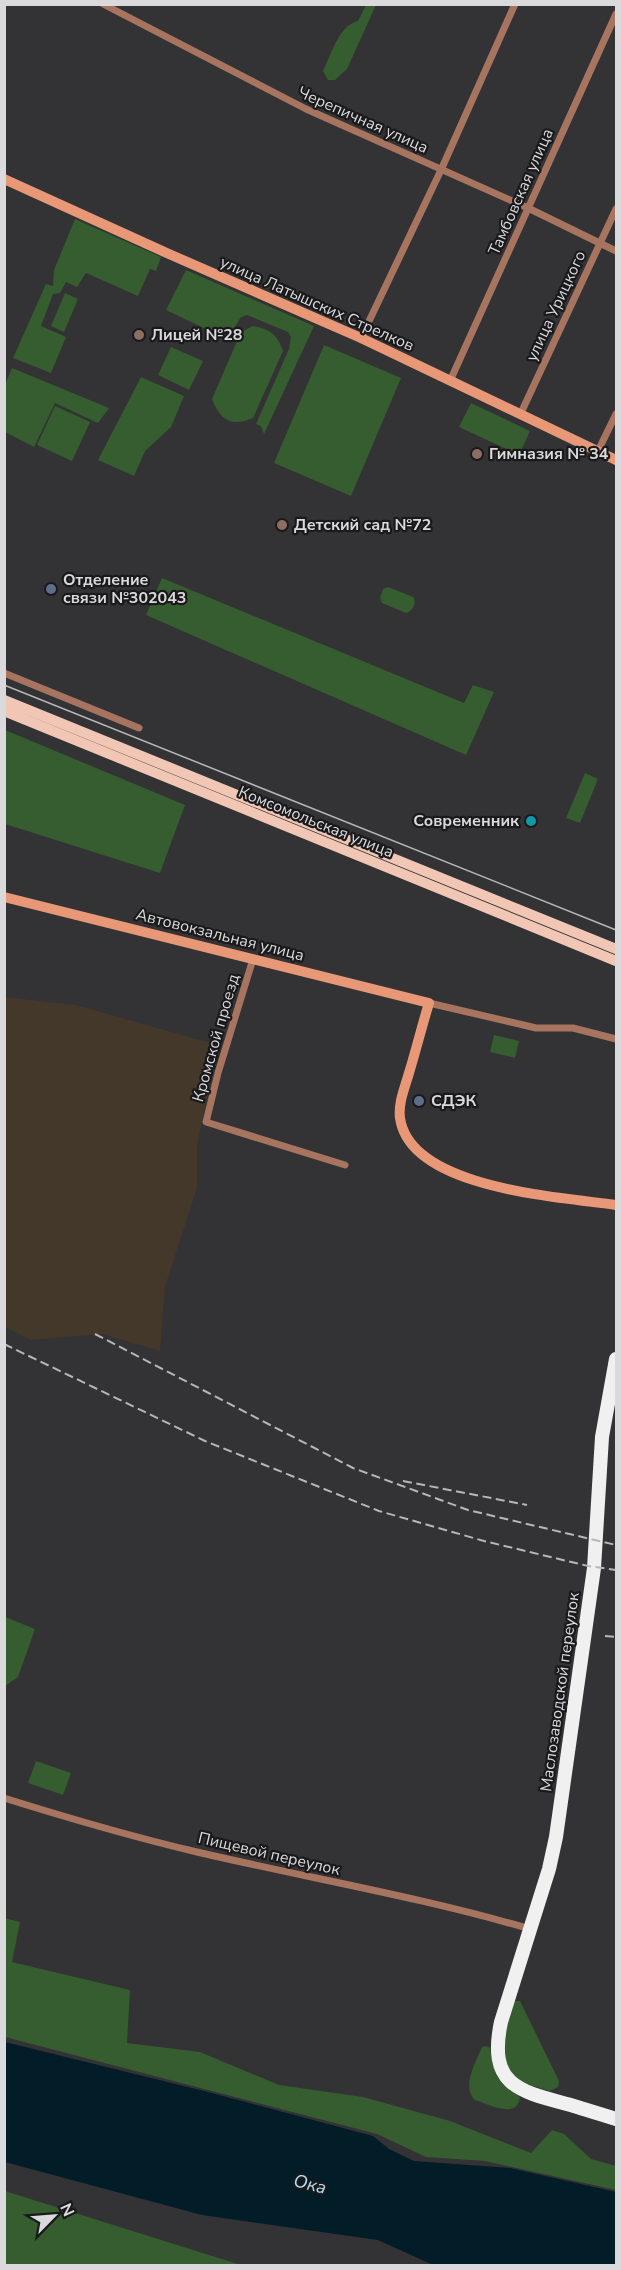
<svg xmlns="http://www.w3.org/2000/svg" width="621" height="2270" viewBox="0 0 621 2270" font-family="'Nunito Sans',sans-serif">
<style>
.commercial{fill:#433829}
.green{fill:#365d2f}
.water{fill:#021d28}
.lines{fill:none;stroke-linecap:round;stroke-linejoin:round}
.street{stroke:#a7745f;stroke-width:7}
.secondary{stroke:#e89876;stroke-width:10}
.primary{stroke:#f1c6b5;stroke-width:10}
.highway{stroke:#f0f0f0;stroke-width:14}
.tram{stroke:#b7b6b8;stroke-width:1.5}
.rail{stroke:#b7b6b8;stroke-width:2;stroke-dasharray:9 4.5;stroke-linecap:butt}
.education-dot{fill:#8d6e63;stroke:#1a1a1c;stroke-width:2}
.service-dot{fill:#5c6f8a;stroke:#1a1a1c;stroke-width:2}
.culture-dot{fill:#0f9aa8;stroke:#1a1a1c;stroke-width:2}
.labels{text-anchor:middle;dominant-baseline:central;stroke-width:4.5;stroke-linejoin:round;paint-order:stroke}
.street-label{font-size:16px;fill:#dad9db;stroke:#1a1a1c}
.poi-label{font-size:16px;font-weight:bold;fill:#dad9db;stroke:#1a1a1c;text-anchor:start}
.water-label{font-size:18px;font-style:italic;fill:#b5e0f3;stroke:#1a1a1c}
</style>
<rect width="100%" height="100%" fill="#333235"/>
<!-- commercial -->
<path class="commercial" d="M4,997L76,1005L218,1045L197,1145V1188L165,1287L160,1351L102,1334L31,1340L5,1327Z"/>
<!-- green -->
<path class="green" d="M366,5H376L347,69L335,80H328L323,71C331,55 339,25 358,21Z
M75,219L161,257L156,271L150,269L138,296L86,273L77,287L66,282L60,293L53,294L41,326L66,337L51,373L13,358L46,284L53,286L54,270Z
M186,270L314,326L264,434L261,426L256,424L289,349L291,337L288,332L247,315L241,317L227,339L166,310Z
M65,293L78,299L64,332L51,326Z
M253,326C270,329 277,334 283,351L253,418C232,427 220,421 212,399L241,332Z
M324,345L401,378L351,496L274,463Z
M171,347L203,361L189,390L158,375Z
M12,368L109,408L98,423L55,403L34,447L5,432V385Z
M141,377L184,396L171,427L145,451L134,476L98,460Z
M471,403L530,431L519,455L459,427Z
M55,406L90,422L72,461L37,445Z
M162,578L464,703L473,685L494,692L466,755L146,615Z
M388,587L413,597C417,603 413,611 406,613L382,603L380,598L383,589Z
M5,730L185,805L160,873L5,824Z
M585,773L598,779L580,823L566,818Z
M494,1035L519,1041L515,1058L490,1052Z
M5,1617L35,1629L18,1677L5,1686Z
M36,1761L71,1773L63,1795L28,1783Z
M4,1918L20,1922L12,1962L130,1990L127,2043L200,2052L279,2085L363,2097L450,2121L531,2153L552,2130L564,2134L591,2159L616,2166V2190L485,2161L426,2157L377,2134L5,2037Z
M515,2001H520L559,2081L558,2087L550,2091C541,2088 531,2086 523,2082C494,2069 508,2027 511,2003Z
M486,2046L490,2048C494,2076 497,2081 520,2097C518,2120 488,2104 475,2100C461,2086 476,2062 482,2047Z
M5,2191L241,2265H5Z"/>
<!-- water -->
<path class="water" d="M5,2042L208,2092L373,2136L389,2149L414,2161L510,2168L616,2192V2265H433L378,2240L202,2215L5,2162Z"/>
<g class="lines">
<!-- street -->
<path class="street" d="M103,4L306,109L528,208L616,251
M361,338L441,170L515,4
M450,381L616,14
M520,415L616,209
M598,451L616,414
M4,673L139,728
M253,959L218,1073L206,1122L345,1165
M429,1003L536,1028H573L616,1039
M4,1798C68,1818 133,1837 197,1852C308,1878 421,1897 530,1929"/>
<!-- secondary -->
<path class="secondary" d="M4,179L169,254L361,338L616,460
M4,897L429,1003C422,1026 416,1050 409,1073C405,1087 398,1103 400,1118C410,1189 561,1197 616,1205"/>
<!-- primary -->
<path class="primary" d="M4,700L616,949
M4,711L616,961"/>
<!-- highway -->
<path class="highway" d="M616,1359L602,1437L594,1568L556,1837L549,1869L501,2022C488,2084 517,2091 567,2104C584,2109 600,2114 616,2119"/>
<!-- tram -->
<path class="tram" d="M4,685L616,930"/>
<!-- rail -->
<path class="rail" d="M95,1334L353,1468L468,1510L616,1545
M4,1344L205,1441L379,1511L484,1541L588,1566L616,1570
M403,1481L527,1505
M605,1636L616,1637"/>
</g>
<!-- markers -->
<g class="education-dot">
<circle cx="139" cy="335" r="6"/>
<circle cx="477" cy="454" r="6"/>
<circle cx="282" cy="525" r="6"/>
</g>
<g class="service-dot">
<circle cx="51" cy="589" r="6"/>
<circle cx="419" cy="1101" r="6"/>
</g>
<circle class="culture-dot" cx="531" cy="821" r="6"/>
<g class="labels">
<!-- street labels -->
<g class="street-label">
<text transform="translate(363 120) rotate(24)">Черепичная улица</text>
<text transform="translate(521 192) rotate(-66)">Тамбовская улица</text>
<text transform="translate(317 304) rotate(24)">улица Латышских Стрелков</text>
<text transform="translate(556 306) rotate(-65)">улица Урицкого</text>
<text transform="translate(316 822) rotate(22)">Комсомольская улица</text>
<text transform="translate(220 935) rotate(14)">Автовокзальная улица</text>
<text transform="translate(216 1038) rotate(-74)">Кромской проезд</text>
<text transform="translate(560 1692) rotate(-82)">Маслозаводской переулок</text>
<text transform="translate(269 1854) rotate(13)">Пищевой переулок</text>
</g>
<!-- poi labels -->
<g class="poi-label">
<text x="151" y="335">Лицей №28</text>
<text x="489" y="454">Гимназия № 34</text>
<text x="294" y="525">Детский сад №72</text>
<text x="63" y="580">Отделение<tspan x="63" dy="18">связи №302043</tspan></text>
<text x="519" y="821" text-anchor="end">Современник</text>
<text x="431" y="1101">СДЭК</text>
</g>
<!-- water labels -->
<g class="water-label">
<text transform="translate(310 2184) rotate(14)">Ока</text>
</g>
</g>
<!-- border -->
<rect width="621" height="2270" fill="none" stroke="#dad9db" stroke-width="12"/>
<!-- north arrow -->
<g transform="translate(54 2216) rotate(65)" stroke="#1a1a1c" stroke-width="4.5" paint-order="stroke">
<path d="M0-4.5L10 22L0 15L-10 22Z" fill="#dad9db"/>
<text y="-9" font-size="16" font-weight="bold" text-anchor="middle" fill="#dad9db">N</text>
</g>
</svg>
